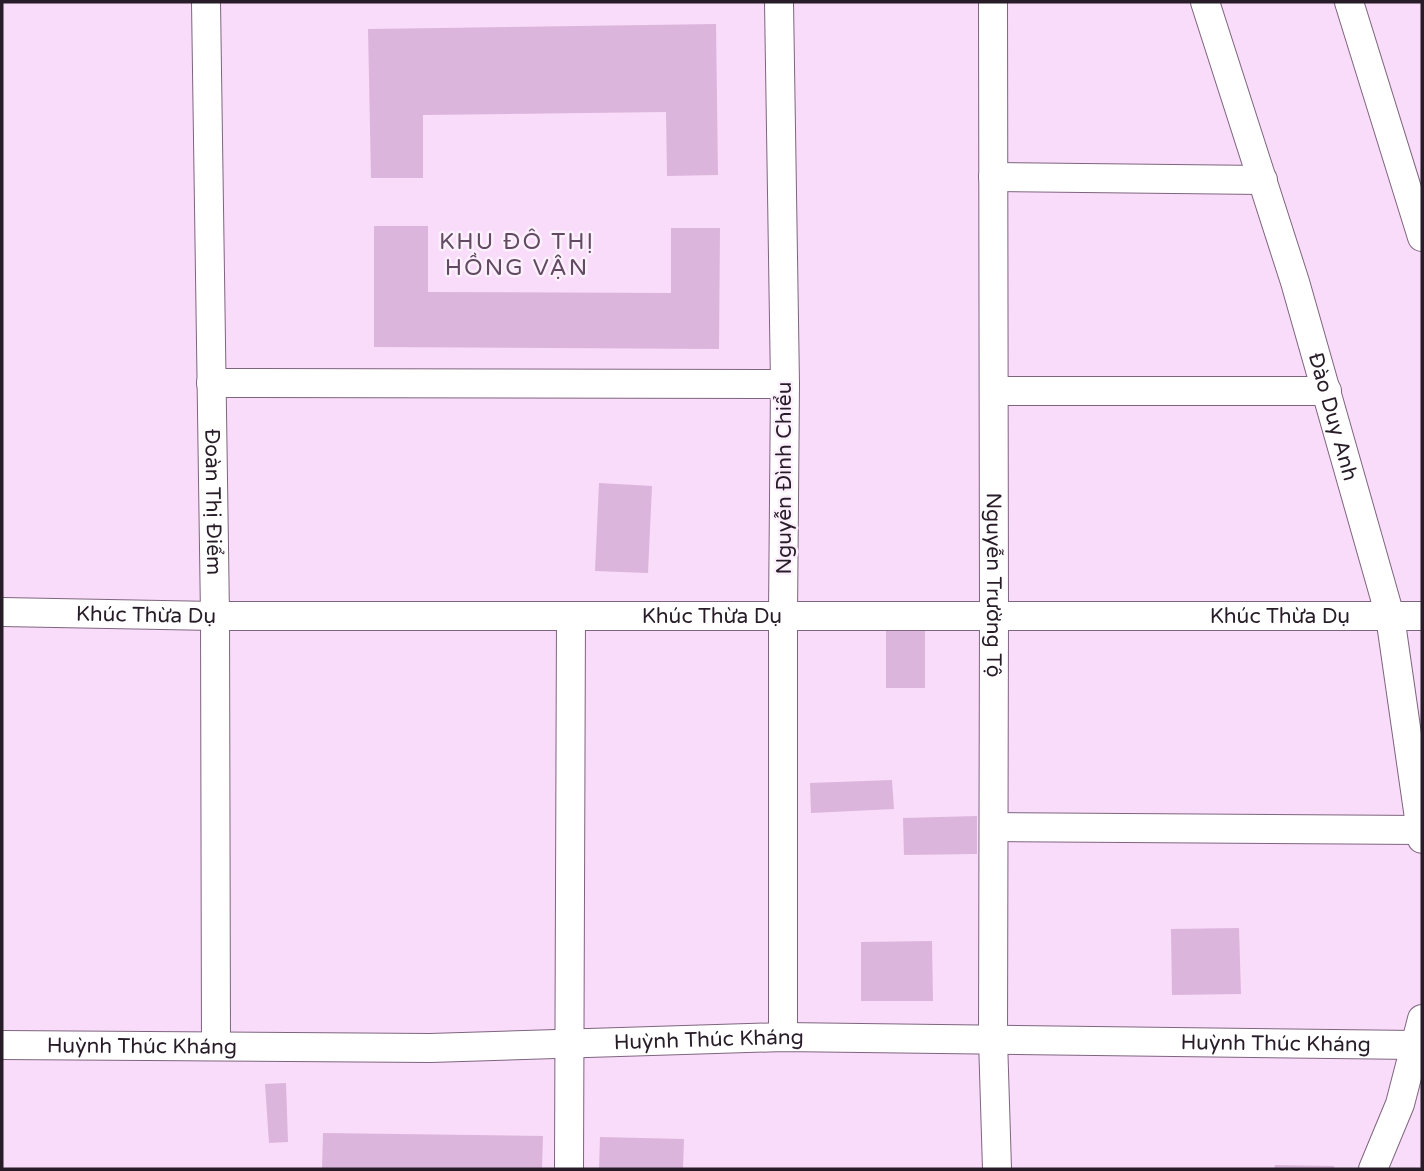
<svg xmlns="http://www.w3.org/2000/svg" width="1424" height="1171" viewBox="0 0 1424 1171" font-family="'Varela Round',sans-serif">
<style>
.building{fill:#dcb5dc}
.lines{fill:none;stroke-linecap:round;stroke-linejoin:round}
.minor-casing{stroke:#7e657e;stroke-width:30}
.minor{stroke:#fff;stroke-width:28}
.labels{text-anchor:middle;dominant-baseline:central;stroke-width:5;stroke-linejoin:round;paint-order:stroke}
.street-label{font-size:21px;fill:#271c27;stroke:#fcf0fc}
.neighbourhood-label{font-size:23px;letter-spacing:2px;fill:#614a62;stroke:#fcf0fc}
</style>
<rect width="100%" height="100%" fill="#f9dcf9"/>
<!-- building -->
<path class="building" d="M716,24L718,175L667,176L666,112L423,115V178H371L368,29Z
M374,226H428V292L671,293V228H720L719,349L374,347Z
M599,483L652,486L648,573L595,571Z
M886,628H925V688H886Z
M892,780L894,809L811,813L810,783Z
M977,816V854L904,855L903,818Z
M1239,928L1241,994L1172,995L1171,929Z
M932,941L933,1001H861V942Z
M286,1083L288,1142L269,1143L265,1084Z
M323,1133L543,1136L542,1169H322Z
M600,1137L684,1139L683,1169H599Z
M1275,1165L1334,1166L1335,1169H1274Z"/>
<g class="lines">
<defs>
<g id="minor">
<path id="s1" d="M206,2L215,616L216,1046"/>
<path d="M779,2L785,384L783,615V1037"/>
<path id="s2" d="M993,2L994,616L993,1039L997,1169"/>
<path id="s3" d="M1205,2L1295,282L1390,616L1422,839"/>
<path d="M1349,2L1422,237"/>
<path d="M993,177L1263,180"/>
<path d="M211,383L785,384"/>
<path d="M994,391H1327"/>
<path id="s4" d="M2,612L215,616H1422"/>
<path d="M994,827L1422,830"/>
<path id="s5" d="M2,1045L430,1048L783,1037L1415,1045"/>
<path d="M569,1169L571,616"/>
<path d="M1373,1169L1400,1104L1422,1019"/>
</g>
</defs>
<!-- minor casing -->
<use href="#minor" class="minor-casing"/>
<!-- minor -->
<use href="#minor" class="minor"/>
</g>
<g class="labels">
<!-- street labels -->
<g class="street-label">
<text stroke="none"><textPath href="#s3" startOffset="434">Đào Duy Anh</textPath></text>
<text transform="translate(784 478) rotate(-90)">Nguyễn Đình Chiểu</text>
<text stroke="none"><textPath href="#s1" startOffset="500">Đoàn Thị Điểm</textPath></text>
<text stroke="none"><textPath href="#s2" startOffset="583">Nguyễn Trường Tộ</textPath></text>
<text stroke="none"><textPath href="#s4" startOffset="144">Khúc Thừa Dụ</textPath></text>
<text stroke="none"><textPath href="#s4" startOffset="710">Khúc Thừa Dụ</textPath></text>
<text stroke="none"><textPath href="#s4" startOffset="1278">Khúc Thừa Dụ</textPath></text>
<text stroke="none"><textPath href="#s5" startOffset="707">Huỳnh Thúc Kháng</textPath></text>
<text stroke="none"><textPath href="#s5" startOffset="1274">Huỳnh Thúc Kháng</textPath></text>
<text stroke="none"><textPath href="#s5" startOffset="140">Huỳnh Thúc Kháng</textPath></text>
</g>
<!-- neighbourhood labels -->
<g class="neighbourhood-label">
<text x="517" y="242">KHU ĐÔ THỊ<tspan x="517" dy="26">HỒNG VẬN</tspan></text>
</g>
</g>
<!-- border -->
<rect width="1424" height="1171" fill="none" stroke="#271c27" stroke-width="7"/>
</svg>
